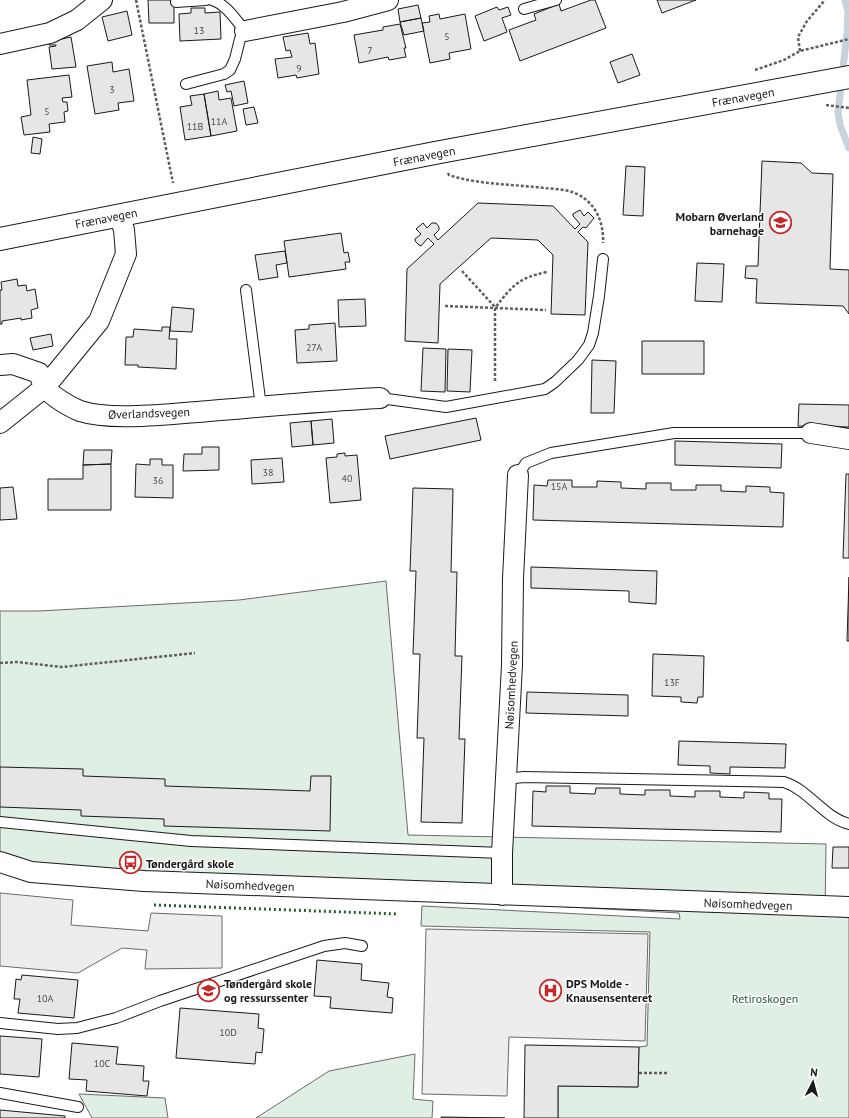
<svg xmlns="http://www.w3.org/2000/svg" width="849" height="1118" viewBox="0 0 849 1118" font-family="'PT Sans',sans-serif">
<style>
.green{fill:#e0efe3;stroke:#6a6a6a}
.parking{fill:#ededed;stroke:#6a6a6a}
.lines{fill:none;stroke-linecap:round;stroke-linejoin:round}
.stream{stroke:#c6d2dc;stroke-width:7}
.building{fill:#e6e6e6;stroke:#1a1a1a}
.service-casing{stroke:#1a1a1a;stroke-width:12}
.minor-casing{stroke:#1a1a1a;stroke-width:22}
.primary-casing{stroke:#1a1a1a;stroke-width:24}
.path{stroke:#5f5f5f;stroke-width:2.5;stroke-dasharray:3 2;stroke-linecap:butt}
.service{stroke:#fff;stroke-width:10}
.minor{stroke:#fff;stroke-width:20}
.primary{stroke:#fff;stroke-width:22}
.hedge{stroke:#2b5a34;stroke-width:3;stroke-dasharray:2 3;stroke-linecap:butt}
.labels{text-anchor:middle;dominant-baseline:central;stroke-width:3;stroke-linejoin:round;paint-order:stroke}
.number-label{font-size:10px;fill:#4d4d4d}
.street-label{font-size:12px;fill:#1a1a1a;stroke:#fff}
.poi-label{font-size:12px;font-weight:bold;fill:#1a1a1a;stroke:#fff;text-anchor:start}
.park-label{font-size:12px;fill:#2b5a34;stroke:#fff}
</style>
<rect width="100%" height="100%" fill="#fff"/>
<!-- green -->
<path class="green" d="M386,581L408,835L826,844L825,916L849,917V1118H558V1086L638,1087L639,1047L647,1046L650,932L421,926L422,906L680,919L679,913L422,899L0,872V611H39L239,600Z
M415,1054L413,1099L433,1101L432,1118H256L329,1071Z
M79,1094L165,1098L168,1118H92Z"/>
<!-- parking -->
<path class="parking" d="M0,893L73,900L71,925L148,931L151,913L222,916V968L145,969L147,950L122,948L78,973L0,966Z
M426,929L648,934L645,1041L509,1037L507,1096L422,1094Z"/>
<g class="lines">
<!-- stream -->
<path class="stream" d="M845,0L848,11L847,33L838,112L840,125L849,148"/>
</g>
<!-- building -->
<path class="building" d="M148,0H174V23H149Z
M591,0H595L606,28L520,61L509,30L536,20L534,14L559,4L561,11Z
M657,0H696L662,13Z
M418,5L421,18L400,22L398,9Z
M497,7L499,10L508,7L511,15L502,18L507,32L484,41L475,16Z
M191,8H205V13L220,12L221,39L180,41L179,14L191,13Z
M127,11L132,35L108,41L102,17Z
M439,14L440,19L465,14L471,49L449,53L450,59L430,63L422,23L430,22L429,16Z
M421,18L424,31L404,35L400,22Z
M400,24L406,48H404L406,57L389,60L388,57L359,63L354,35L383,30V27Z
M308,33L310,44L315,43L319,74L297,78L296,75L278,78L275,59L292,57L290,50L286,51L283,37Z
M71,37L76,67L52,69L49,47L56,46V45H49L48,42Z
M632,54L640,75L618,83L610,62Z
M112,62L113,72L129,69L134,101L118,103L119,110L95,114L87,66Z
M69,75L72,97L62,98L63,102H67L68,111L64,112L65,122L49,124L50,132L24,135L21,117L31,115L27,80Z
M244,81L248,103L234,106L231,91L227,92L225,85Z
M218,91L219,100L231,98L237,131L211,136L204,94Z
M204,94L211,136L185,140L180,107L192,105L190,96Z
M254,107L258,123L246,125L243,109Z
M33,137L42,139L40,154L31,153Z
M762,161L801,163L812,173L833,174L830,269L849,270V314L843,306L756,303L757,279L745,278L746,266H758Z
M626,166L645,167L643,216L623,215Z
M478,203L553,206L575,229L580,224L573,216V214L578,211L580,210L584,216L588,212L594,218L586,228L583,227L578,232L588,242L585,315L551,314L553,255L538,240L491,238L440,284L438,343L405,341L407,269L434,244L428,238L421,246L419,245L415,241V239L421,234L416,229L423,223L427,228L432,223H436L439,227V230L434,235L438,240Z
M341,233L344,253L348,252L350,262H345L346,269L289,277L284,241Z
M285,251L287,263L276,265L278,277L259,280L255,255Z
M697,263L724,264L722,302L695,301Z
M17,279L18,286L26,285L27,291L35,289L38,308L31,310L32,318L21,320V318L2,321V324H0V290H2L1,282Z
M365,299L366,326L339,327L338,300Z
M172,307L194,309L192,332L170,331Z
M335,323L337,361L297,363L295,330L309,329V325Z
M162,327H170L169,339H177L176,369L138,367V365H125L126,337H133L134,329L162,331Z
M51,334L53,346L33,350L30,338Z
M642,341H704V374H642Z
M423,348L446,349L445,392L421,391Z
M448,349L472,350L470,392L447,391Z
M592,360L616,361L614,413H591Z
M799,404L849,405V427L798,426Z
M476,418L481,440L390,459L385,436Z
M332,419L334,443L313,445L311,421Z
M311,421L313,445L292,447L290,423Z
M675,441L782,444L781,468L675,465Z
M202,447H219V470L183,471L184,454H202Z
M84,450H112L111,464L83,465Z
M345,453V456L357,455L361,500L330,503L326,458L337,457V454Z
M282,458L284,482L252,484L251,460Z
M150,459H162V465H173V498L135,497L136,464L150,465Z
M111,464V510H48V479H83V465Z
M846,474H849V558H843Z
M548,480H572V487H597V481L621,482V488L646,489V483H671V490H696V485H721V491L746,492V486L770,487V492L784,493L783,527L533,520L534,485L547,486Z
M13,487L17,519L0,520V488Z
M413,488L453,489L451,572H457L455,656H462L459,739H465L462,823L421,822L424,738H417L420,654H413L416,571H410Z
M531,567L657,571L656,604L629,602V591L531,588Z
M849,577V641H847Z
M653,654L704,656L703,697H698L697,703L681,702V697L652,696Z
M527,692L628,695V716L526,713Z
M679,741L786,744L785,768L730,767V774L710,773V766L678,765Z
M0,767L83,769V776L165,779V786L310,791L311,776H331L330,831L164,826V819L81,816V810L0,807Z
M546,786H570V793L595,794L596,788H620V794L645,795V790H670V796L695,797V791H720V797L744,798V792L769,793V799H782L781,832L532,826L533,791L546,792Z
M833,847H849V868H832Z
M317,960L362,964L361,980L389,983L387,997L393,998L392,1013L330,1008L331,997L314,996Z
M22,975L78,980L74,1018L18,1013L20,999H14L16,979L21,980Z
M180,1008L259,1014L258,1028L264,1029L262,1053L256,1052L255,1064L176,1058Z
M0,1036L42,1039L39,1077L0,1074Z
M72,1043L118,1047L116,1064L144,1066L143,1081H149L147,1096L86,1091L87,1080L69,1079Z
M525,1045L639,1047L638,1087L558,1086V1118H524Z
M0,1110L65,1116V1118H0Z
M441,1117L505,1118H441Z"/>
<g class="lines">
<defs>
<path id="service" d="M176,2L206,0
M524,9L556,0
M186,84L224,74L230,70L235,59L240,39L245,31C236,20 226,4 212,0
M246,290L261,407
M380,398L446,407L545,389L555,382L578,360L589,345L593,333L599,296L603,259
M518,475L526,463L551,453L674,433H811
M506,779L524,777L784,782C809,790 823,817 849,824
M0,822L191,841L502,853
M0,1023L58,1029L77,1028L116,1018L160,1001L324,946L345,943L362,946
M0,1093L78,1107"/>
<path id="minor" d="M245,31L343,12L388,0
M0,44L50,33L77,20L102,0
M0,365L13,364L39,373C41,378 42,383 45,387C51,396 70,407 80,411C111,421 165,414 198,412C259,407 320,401 380,398
M0,423L45,387L99,321L126,254L124,230L120,216
M811,433L849,439
M0,862L31,872L144,881L849,907
M502,895V853L512,665L513,579L518,475"/>
<path id="primary" d="M0,239L440,152L849,77"/>
</defs>
<!-- service casing -->
<use href="#service" class="service-casing"/>
<!-- minor casing -->
<use href="#minor" class="minor-casing"/>
<!-- primary casing -->
<use href="#primary" class="primary-casing"/>
<!-- path -->
<path class="path" d="M136,0L173,183
M800,51L798,37L807,21L825,0
M755,70L784,60L800,51L849,39
M826,105L849,108
M448,173L449,175C479,185 512,184 544,188C555,189 567,189 577,194C596,203 604,223 603,243
M462,271L495,307
M445,306L546,310
M495,381V308C513,285 518,278 547,272
M0,663L17,662L62,667L195,653
M639,1073H669"/>
<!-- service -->
<use href="#service" class="service"/>
<!-- minor -->
<use href="#minor" class="minor"/>
<!-- primary -->
<use href="#primary" class="primary"/>
<!-- hedge -->
<path class="hedge" d="M154,905L398,914"/>
</g>
<!-- icons -->
<defs>
<symbol id="school-ring" viewBox="-11 -11 22 22"><circle r="9.5" fill="#fff" stroke="#c62828" stroke-width="1.5"/><path d="M0-5L7-2L0 1L-7-2ZM-4 1L0 2.5L4 1V4Q0 6-4 4Z" fill="#c62828"/></symbol>
<symbol id="bus-ring" viewBox="-11 -11 22 22"><circle r="9.5" fill="#fff" stroke="#c62828" stroke-width="1.5"/><path d="M-5-6H5V4H4V6H2V4H-2V6H-4V4H-5ZM-3.5-4V0h7V-4ZM-3.5 1.2v1.5H-2V1.2ZM2 1.2v1.5H3.5V1.2Z" fill="#c62828"/></symbol>
<symbol id="hospital-ring" viewBox="-11 -11 22 22"><circle r="9.5" fill="#fff" stroke="#c62828" stroke-width="1.5"/><path d="M-5-5h3v3.5h4V-5h3V5h-3V1.5h-4V5h-3Z" fill="#c62828"/></symbol>
</defs>
<g fill-rule="evenodd">
<use href="#school-ring" x="768" y="210" width="25" height="25"/>
<use href="#bus-ring" x="118" y="850" width="25" height="25"/>
<use href="#school-ring" x="196" y="978" width="25" height="25"/>
<use href="#hospital-ring" x="538" y="978" width="25" height="25"/>
</g>
<g class="labels">
<!-- number labels -->
<g class="number-label">
<text x="199" y="30">13</text>
<text x="447" y="36">5</text>
<text x="370" y="50">7</text>
<text x="299" y="68">9</text>
<text x="112" y="89">3</text>
<text x="47" y="111">5</text>
<text x="219" y="121">11A</text>
<text x="195" y="126">11B</text>
<text x="314" y="347">27A</text>
<text x="268" y="472">38</text>
<text x="347" y="478">40</text>
<text x="158" y="480">36</text>
<text x="559" y="486">15A</text>
<text x="672" y="682">13F</text>
<text x="45" y="998">10A</text>
<text x="228" y="1032">10D</text>
<text x="102" y="1063">10C</text>
</g>
<!-- street labels -->
<g class="street-label">
<text transform="translate(743 97) rotate(-10)">Frænavegen</text>
<text transform="translate(424 156) rotate(-11)">Frænavegen</text>
<text transform="translate(106 218) rotate(-11)">Frænavegen</text>
<text transform="translate(149 413) rotate(-2)">Øverlandsvegen</text>
<text transform="translate(511 685) rotate(-87)">Nøisomhedvegen</text>
<text transform="translate(250 885) rotate(2)">Nøisomhedvegen</text>
<text transform="translate(748 904) rotate(2)">Nøisomhedvegen</text>
</g>
<!-- poi labels -->
<g class="poi-label">
<text x="764" y="216" text-anchor="end">Mobarn Øverland<tspan x="764" dy="14">barnehage</tspan></text>
<text x="146" y="863">Tøndergård skole</text>
<text x="224" y="983">Tøndergård skole<tspan x="224" dy="14">og ressurssenter</tspan></text>
<text x="566" y="983">DPS Molde -<tspan x="566" dy="14">Knausensenteret</tspan></text>
</g>
<!-- park labels -->
<g class="park-label">
<text x="765" y="998">Retiroskogen</text>
</g>
</g>
<!-- north arrow -->
<g transform="translate(813 1082) rotate(6)" stroke="#ffffff" stroke-width="3" paint-order="stroke">
<path d="M0-3L7 15L0 10L-7 15Z" fill="#1a1a1a"/>
<text y="-6" font-size="11" font-weight="bold" text-anchor="middle" fill="#1a1a1a">N</text>
</g>
</svg>
